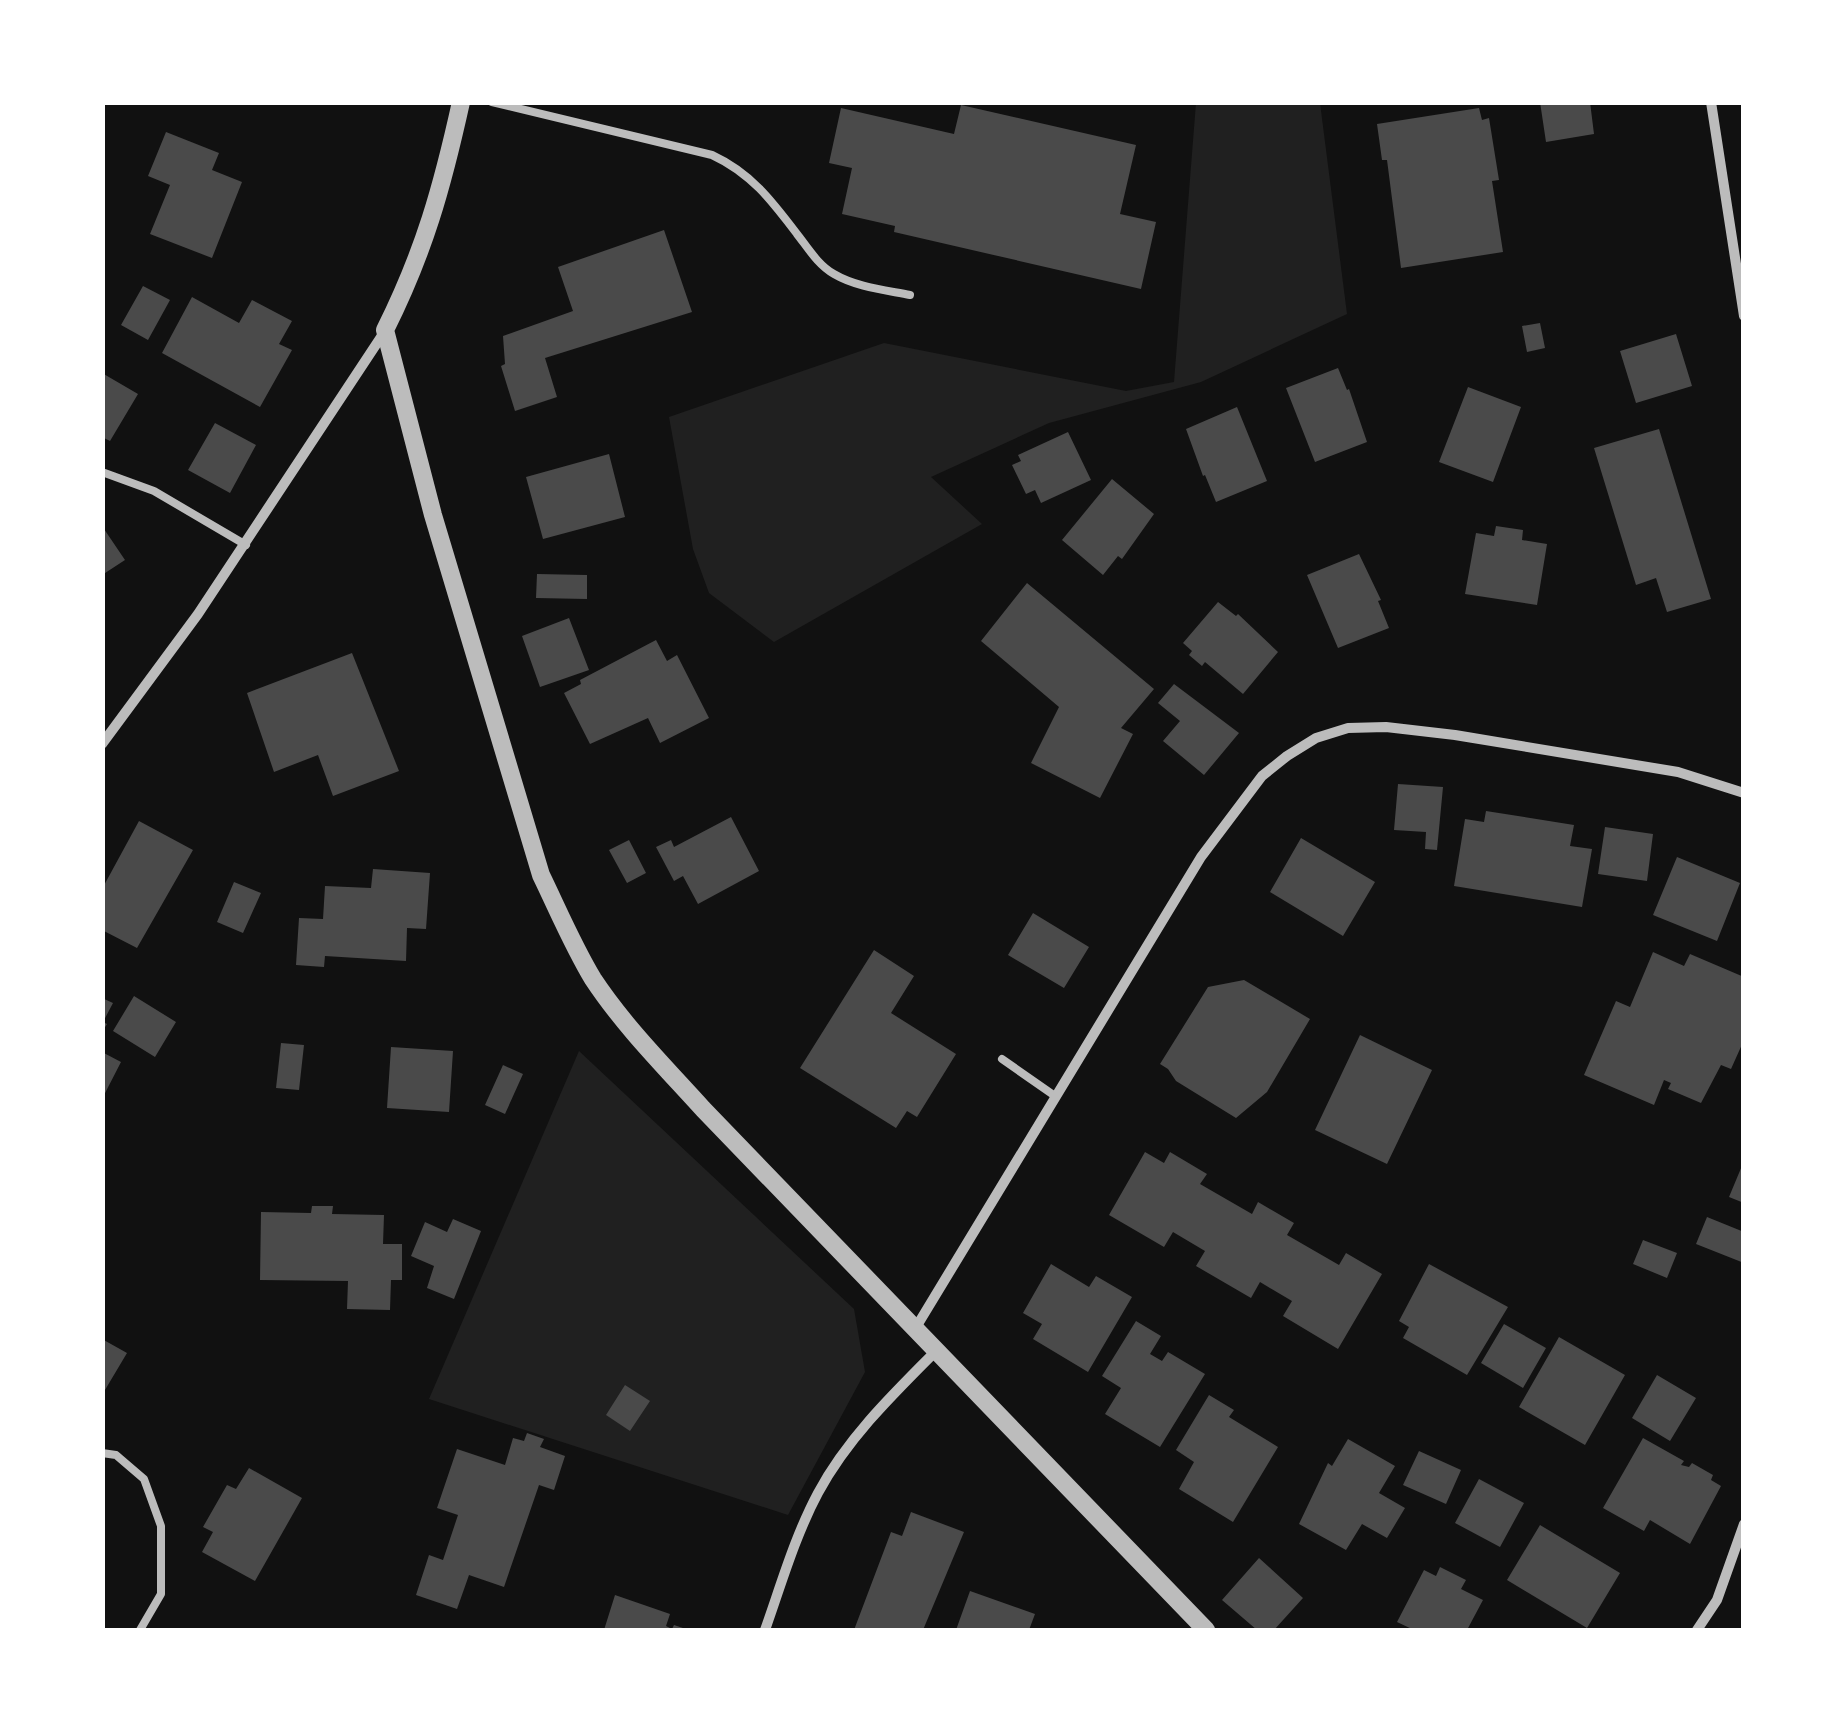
<svg xmlns="http://www.w3.org/2000/svg" width="1846" height="1733" viewBox="0 0 1846 1733" font-family="'Titillium Web',sans-serif">
<style>
.green{fill:#202020}
.building{fill:#4a4a4a}
.lines{fill:none;stroke-linecap:round;stroke-linejoin:round}
.service{stroke:#bcbcbc;stroke-width:8}
.minor{stroke:#bcbcbc;stroke-width:10}
.tertiary{stroke:#bcbcbc;stroke-width:18}
</style>
<rect width="100%" height="100%" fill="#111"/>
<!-- green -->
<path class="green" d="M1196,103H1320L1347,314L1201,382L1049,423L931,477L982,524L774,642L709,593L693,549L669,417L884,343L1126,391L1174,382Z
M579,1051L854,1309L865,1372L788,1515L429,1399Z"/>
<!-- building -->
<path class="building" d="M1540,102H1590L1594,134L1546,142Z
M961,105L1136,145L1120,214L1156,222L1141,289L894,232L895,226L842,214L852,168L829,163L841,108L954,134Z
M1479,108L1482,120L1489,118L1499,180L1492,181L1503,252L1401,268L1387,160H1382L1377,124Z
M166,132L219,153L212,170L242,182L212,258L150,234L170,185L148,176Z
M664,230L692,312L545,358L557,397L515,411L501,366L505,364L503,336L573,311L558,267Z
M143,286L170,300L148,340L121,325Z
M192,297L239,323L252,300L292,321L279,344L292,350L260,407L162,353Z
M1540,323L1545,348L1527,352L1522,326Z
M1676,334L1692,386L1636,403L1620,351Z
M1338,368L1347,390L1349,389L1367,442L1315,462L1286,388Z
M102,373L138,394L110,441L102,437Z
M1468,387L1521,407L1493,482L1439,462Z
M1237,407L1267,481L1216,502L1205,475L1203,476L1186,429Z
M215,423L256,445L230,493L188,470Z
M1659,429L1711,599L1667,612L1656,578L1636,585L1594,448Z
M1068,432L1091,480L1041,503L1035,490L1026,494L1012,465L1021,461L1018,455Z
M609,454L625,517L543,539L526,477Z
M1112,479L1154,514L1122,559L1118,556L1103,575L1062,540Z
M102,526L125,560L102,575Z
M1496,526L1523,530L1522,540L1547,544L1537,605L1465,594L1476,533L1494,536Z
M1359,554L1381,600L1378,601L1389,628L1338,648L1307,575Z
M537,574L587,575V599L536,598Z
M1027,583L1154,689L1121,728L1133,734L1100,798L1031,763L1059,707L981,641Z
M1218,602L1236,616L1238,614L1278,652L1243,694L1205,662L1202,666L1189,655L1192,651L1183,643Z
M569,618L589,670L540,687L522,636Z
M656,640L667,661L677,655L709,718L660,743L648,718L590,744L564,693L581,684L580,680Z
M352,653L399,771L333,796L318,755L274,772L247,693Z
M1174,684L1239,733L1204,775L1163,741L1180,721L1158,703Z
M1398,784L1443,787L1437,850L1425,849L1426,832L1394,830Z
M1486,811L1574,825L1570,846L1592,849L1582,907L1454,886L1465,819L1484,822Z
M731,817L759,871L698,904L683,876L674,881L656,847L671,840L674,847Z
M139,821L193,850L137,948L102,930V889Z
M1605,827L1653,834L1647,881L1598,874Z
M1301,838L1375,882L1343,936L1270,892Z
M629,840L646,873L627,883L609,850Z
M1677,857L1740,883L1717,941L1653,915Z
M373,869L430,873L426,929L407,928L406,961L325,956L324,967L296,965L299,918L323,919L325,886L371,888Z
M234,882L261,893L243,933L217,922Z
M1033,913L1089,947L1064,988L1008,955Z
M874,950L914,976L891,1013L956,1054L917,1117L907,1111L896,1128L800,1068Z
M1653,952L1684,966L1690,954L1744,977V1040L1731,1069L1721,1065L1701,1103L1668,1089L1671,1083L1664,1080L1654,1105L1584,1075L1616,1001L1630,1007Z
M1244,980L1310,1019L1267,1092L1236,1118L1176,1081L1168,1069L1160,1064L1208,987Z
M134,996L176,1022L155,1057L113,1031Z
M102,998L113,1003L103,1022L107,1024L102,1032Z
M1360,1035L1432,1070L1387,1164L1315,1130Z
M281,1043L304,1045L299,1090L276,1088Z
M391,1047L453,1051L449,1112L387,1108Z
M102,1052L121,1062L102,1099Z
M503,1065L523,1074L505,1114L485,1105Z
M1145,1152L1164,1163L1170,1152L1207,1174L1200,1184L1252,1214L1258,1202L1294,1223L1287,1235L1339,1265L1346,1253L1382,1274L1338,1349L1283,1316L1292,1301L1260,1282L1251,1298L1196,1266L1205,1251L1173,1232L1164,1247L1109,1215Z
M1744,1161V1203L1729,1197Z
M312,1206H333L332,1214L384,1215L383,1244H402V1280H391L390,1310L347,1309L348,1281L260,1280L261,1212L311,1213Z
M1707,1217L1744,1232V1263L1696,1244Z
M453,1219L481,1231L454,1299L427,1288L434,1266L411,1256L425,1222L447,1232Z
M1643,1240L1677,1253L1667,1278L1633,1264Z
M1051,1264L1089,1287L1096,1276L1132,1297L1088,1372L1033,1339L1042,1324L1023,1313Z
M1429,1264L1508,1307L1467,1375L1403,1338L1409,1327L1399,1321Z
M1136,1321L1161,1336L1150,1354L1162,1361L1168,1352L1205,1374L1160,1447L1105,1414L1121,1388L1102,1376Z
M1504,1324L1546,1348L1523,1388L1481,1363Z
M1559,1337L1625,1375L1585,1445L1519,1407Z
M102,1339L127,1353L102,1395Z
M1657,1375L1696,1398L1670,1441L1632,1418Z
M625,1385L650,1401L630,1431L606,1415Z
M1209,1395L1234,1410L1229,1417L1278,1447L1233,1522L1179,1489L1194,1462L1176,1450Z
M527,1433L544,1439L540,1447L565,1456L554,1490L539,1485L504,1587L469,1575L457,1609L416,1595L429,1555L443,1560L458,1515L437,1508L457,1449L505,1465L513,1438L524,1441Z
M1643,1438L1684,1461L1681,1465L1689,1467L1692,1463L1713,1475L1711,1480L1721,1486L1690,1544L1650,1520L1644,1531L1603,1508Z
M1348,1439L1395,1466L1379,1493L1405,1508L1387,1538L1362,1524L1346,1550L1299,1524L1328,1463L1332,1466Z
M1419,1451L1461,1470L1446,1504L1403,1485Z
M249,1468L302,1498L255,1581L202,1552L213,1532L203,1527L227,1485L236,1489Z
M1479,1479L1524,1503L1500,1547L1455,1523Z
M911,1512L964,1532L923,1630H854L891,1532L902,1536Z
M1540,1525L1620,1573L1587,1628L1507,1580Z
M1259,1558L1303,1598L1274,1630H1257L1222,1600Z
M1440,1567L1466,1580L1461,1589L1483,1600L1467,1630H1414L1397,1622L1424,1570L1436,1576Z
M970,1591L1035,1614L1029,1630H956Z
M615,1595L670,1614L666,1626L672,1629L674,1625L689,1630H604Z"/>
<g class="lines">
<!-- service -->
<path class="service" d="M492,102L712,155C751,173 772,201 797,234C808,248 818,265 834,274C856,287 885,290 910,295
M102,472L154,491L246,545
M1002,1059L1055,1096
M102,1453L116,1455L144,1479L161,1526V1594L140,1630"/>
<!-- minor -->
<path class="minor" d="M1711,102L1744,316
M102,744L198,614L385,331
M915,1329L1201,857L1262,776L1287,756L1316,738L1348,728L1386,727L1455,735L1678,772L1744,793
M765,1630C781,1585 795,1536 818,1493C847,1439 892,1395 936,1351
M1697,1630L1717,1600L1744,1524"/>
<!-- tertiary -->
<path class="tertiary" d="M461,102C442,188 424,252 385,330L433,515L541,875C558,910 573,946 593,979C624,1026 665,1067 703,1109L1206,1630"/>
</g>
<!-- border -->
<rect width="1846" height="1733" fill="none" stroke="#ffffff" stroke-width="210"/>
</svg>
